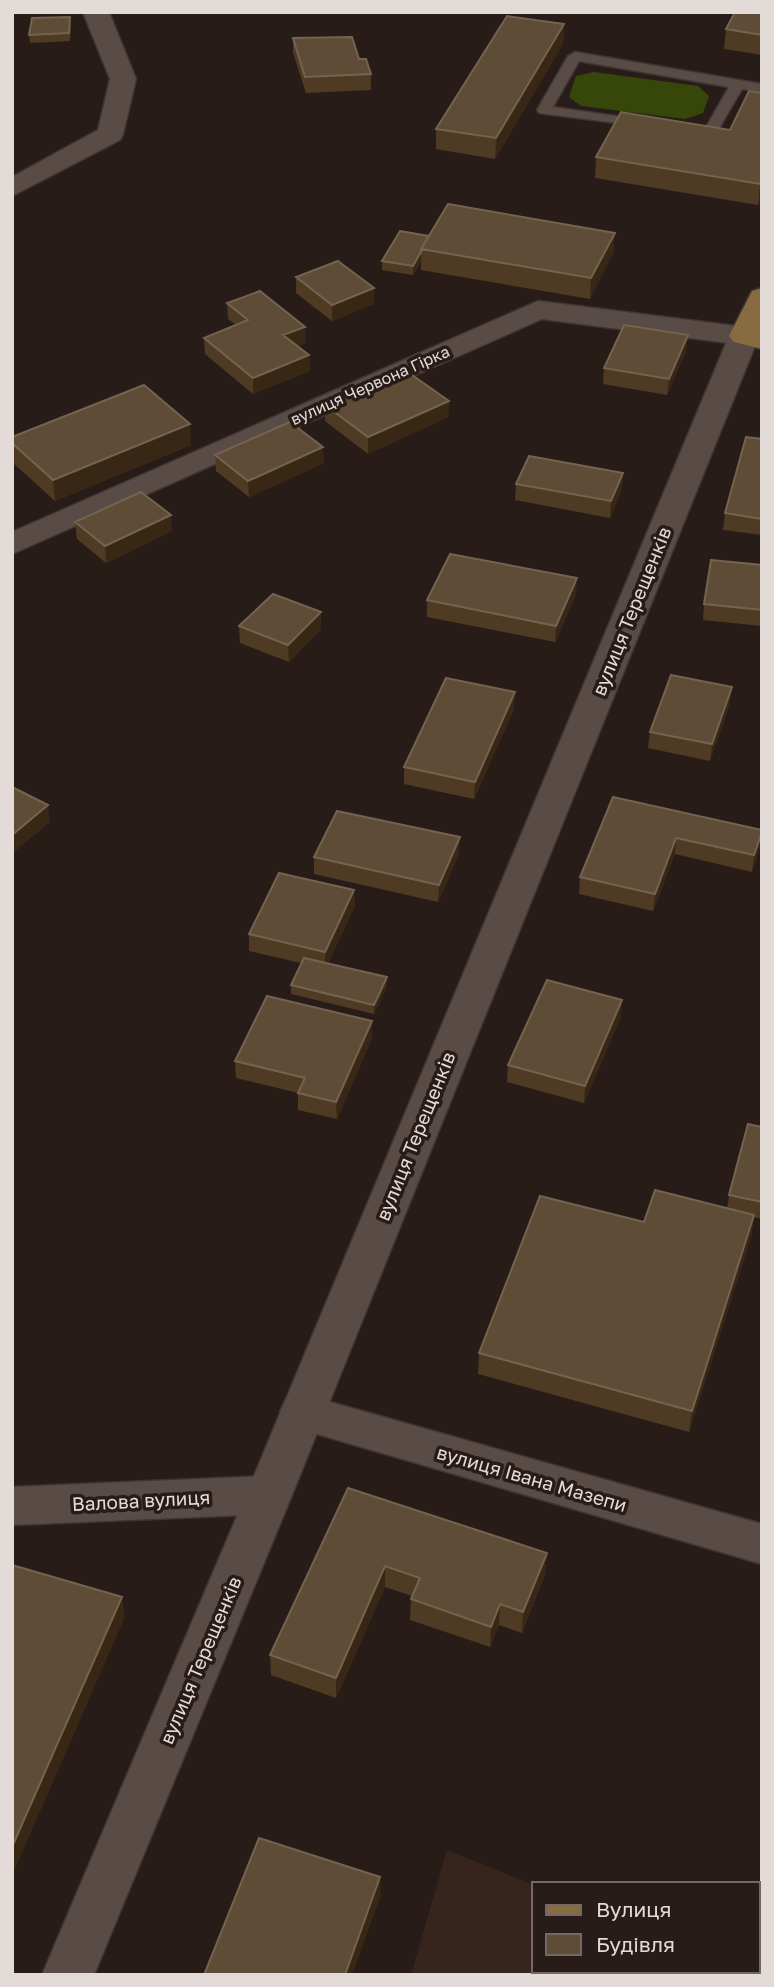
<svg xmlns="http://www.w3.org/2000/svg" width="774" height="1987" viewBox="0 0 774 1987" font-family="'Golos Text',sans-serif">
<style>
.built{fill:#36241d}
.green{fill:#364709}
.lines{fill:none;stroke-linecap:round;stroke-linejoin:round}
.service-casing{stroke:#3e3633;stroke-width:3}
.minor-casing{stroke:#3e3633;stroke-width:3}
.tertiary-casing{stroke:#3e3633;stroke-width:3}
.primary-casing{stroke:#3e3633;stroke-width:3}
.service{fill:#594c46;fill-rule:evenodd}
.minor{fill:#594c46;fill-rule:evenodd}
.tertiary{fill:#594c46;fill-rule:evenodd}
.primary{fill:#886b41;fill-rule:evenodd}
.wall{fill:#4f3b23}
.shaded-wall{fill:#392716}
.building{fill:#5f4c36;stroke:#746350;stroke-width:2}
.labels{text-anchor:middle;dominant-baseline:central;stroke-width:7;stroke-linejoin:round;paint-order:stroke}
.far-street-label{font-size:16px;fill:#e3dbd8;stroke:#281c18}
.street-label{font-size:19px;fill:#e3dbd8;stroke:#281c18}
</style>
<rect width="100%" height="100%" fill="#281c18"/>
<!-- built -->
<path class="built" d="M447,1850L534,1885V1971H751L760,1975H411Z"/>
<!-- green -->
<path class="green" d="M594,72L698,86L709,96L703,113L685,119L581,106L569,97L576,76Z"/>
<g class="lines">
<defs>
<path id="service" d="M575,52L762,84V92L742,89L714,137L689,135L682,131L684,128L705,129L729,87L579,61L553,107L643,120L650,124L648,127L539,113L537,110L568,56Z"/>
<path id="minor" d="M83,12H109L136,79L123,134L120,140L12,196V177L98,130L110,79Z
M538,301L744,327L754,330L759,336L754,342L744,345L542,319L12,554V532Z
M302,1394L762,1524V1564L286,1425L280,1412L286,1399Z
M269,1476L285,1481L292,1495L285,1509L269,1514L12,1525V1487Z"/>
<path id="tertiary" d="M744,327L754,330L759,336L292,1495L94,1975H42L246,1495L729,336L734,330Z"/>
<path id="primary" d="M762,288V349L734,342L729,336L752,291Z"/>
</defs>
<!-- service casing -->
<use href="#service" class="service-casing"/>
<!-- minor casing -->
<use href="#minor" class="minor-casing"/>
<!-- tertiary casing -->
<use href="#tertiary" class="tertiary-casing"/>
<!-- primary casing -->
<use href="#primary" class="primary-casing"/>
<!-- service -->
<use href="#service" class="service"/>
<!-- minor -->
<use href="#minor" class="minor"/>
<!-- tertiary -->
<use href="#tertiary" class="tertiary"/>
<!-- primary -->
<use href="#primary" class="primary"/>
</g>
<!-- wall -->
<path class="wall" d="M762,12V55L724,49L726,29Z
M564,24L563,44L495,159L436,149V129Z
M71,25L70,41L30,43L29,35Z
M293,38L371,74V90L306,93L293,53Z
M762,93V196L758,205L595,178L596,157L730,130Z
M615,233L613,253L590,299L421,270V261L413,275L382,270V261L429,236Z
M296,277L374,304L332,321L296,293Z
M227,303L306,343L297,346L309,355L310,371L253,394L205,354L204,338L236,325L228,319Z
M688,335L686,351L667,395L603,384L604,368Z
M449,401L448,417L368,454L325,421V405Z
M12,437L191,445L55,501L12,462Z
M762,439V535L723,530L725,513Z
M215,455L324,463L249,497L216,471Z
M516,484L622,489L610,518L515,500Z
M75,522L172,531L106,563L77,539Z
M762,565V626L703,620L704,604Z
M576,595L555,642L427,617V600Z
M321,612V629L289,662L240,643L239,626Z
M730,703L710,761L648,748L650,732Z
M514,709L474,799L404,784V767Z
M613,797L762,830L760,846L752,872L675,854L653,911L579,894L580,877Z
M459,854L438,902L314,874V857Z
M354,890L355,906L328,963L387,986L374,1014L291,994V985L301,963L249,951V934Z
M621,1016L584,1103L507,1082L508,1065Z
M372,1021V1038L337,1119L298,1110V1093L236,1078L235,1061Z
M762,1127V1219L754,1217L751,1237L689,1432L478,1374L479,1353L644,1222L727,1208L729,1195Z
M348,1488L547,1553L545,1574L522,1633L499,1625L490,1647L410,1620L411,1599L412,1596L385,1587L336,1698L271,1675L270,1655Z"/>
<!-- shaded-wall -->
<path class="shaded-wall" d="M564,24L563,44L495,159L496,138Z
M762,180V196L758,205L760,184Z
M615,233L613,253L590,299L591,278Z
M421,252V261L413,275V266Z
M374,288V304L332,321V305Z
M305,327L306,343L284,351L283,335Z
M688,335L686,351L667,395L669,379Z
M309,355L310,371L253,394V378Z
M449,401L448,417L368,454V437Z
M190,424L191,445L55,501L53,480Z
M323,447L324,463L249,497L248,481Z
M623,473L622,489L610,518L611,501Z
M171,515L172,531L106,563L105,546Z
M577,578L576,595L555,642L556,626Z
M321,612V629L289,662L288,645Z
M732,687L730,703L710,761L712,744Z
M515,692L514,709L474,799L475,782Z
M48,805L50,822L13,853L12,835Z
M762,832L760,846L752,872L754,855Z
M460,837L459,854L438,902L439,885Z
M676,838L675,854L653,911L655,894Z
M354,890L355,906L325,969V952Z
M387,977V986L374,1014V1005Z
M622,1000L621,1016L584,1103L585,1086Z
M372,1021V1038L337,1119L336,1102Z
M754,1215L751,1237L689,1432L692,1411Z
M547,1553L545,1574L522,1633L523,1612Z
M385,1566V1587L336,1698V1678Z
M122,1597L125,1617L12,1876V1847Z
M500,1604L499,1625L490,1647L491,1627Z
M380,1877L381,1896L352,1975H345Z"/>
<!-- building -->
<path class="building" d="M735,12H762V35L726,29Z
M507,16L564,24L496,138L436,129Z
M70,17L69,33L29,35L32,18Z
M352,37L359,59H366L371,74L305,77L293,38Z
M749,91L762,93V180L760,184L596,157L621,112L730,130Z
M448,204L615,233L591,278L421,249Z
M400,231L429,236L421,249V252L413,266L382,261Z
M338,261L374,288L332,305L296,277Z
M260,291L305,327L283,335L309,355L253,378L204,338L248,320L227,303Z
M624,325L688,335L669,379L604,368Z
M405,370L449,401L368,437L325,405Z
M144,385L190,424L53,480L12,443V437Z
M290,422L323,447L248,481L215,455Z
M746,437L762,439V519L725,513Z
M529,456L623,473L611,501L516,484Z
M141,492L171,515L105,546L75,522Z
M450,554L577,578L556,626L427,600Z
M711,560L762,565V610L704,604Z
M273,594L321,612L288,645L239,626Z
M671,675L732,687L712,744L650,732Z
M446,678L515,692L475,782L404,767Z
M12,787L48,805L12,835Z
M613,797L762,830V832L754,855L676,838L655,894L580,877Z
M337,811L460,837L439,885L314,857Z
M279,873L354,890L325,952L249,934Z
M304,958L387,977L374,1005L291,985Z
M547,980L622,1000L585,1086L508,1065Z
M267,996L372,1021L336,1102L298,1093L305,1078L235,1061Z
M748,1124L762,1127V1202L729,1195Z
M655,1190L754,1215L692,1411L479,1353L540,1196L644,1222Z
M348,1488L547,1553L523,1612L500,1604L491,1627L411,1599L420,1578L385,1566L336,1678L270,1655Z
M12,1565L122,1597L12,1847Z
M259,1838L380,1877L345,1975H204Z"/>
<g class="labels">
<!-- far-street labels -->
<g class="far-street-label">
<text transform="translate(370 385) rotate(-24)">вулиця Червона Гірка</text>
</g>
<!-- street labels -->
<g class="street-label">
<text transform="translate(631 611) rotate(-68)">вулиця Терещенків</text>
<text transform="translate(415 1136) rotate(-68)">вулиця Терещенків</text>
<text transform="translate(532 1478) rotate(16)">вулиця Івана Мазепи</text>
<text transform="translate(141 1500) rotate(-3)">Валова вулиця</text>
<text transform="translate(200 1660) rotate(-67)">вулиця Терещенків</text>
</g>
</g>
<!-- border -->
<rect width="774" height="1987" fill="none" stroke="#e3dbd8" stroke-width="28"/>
<!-- legend -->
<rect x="532" y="1882" width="228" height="91" fill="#281c18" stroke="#736865" stroke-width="2"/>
<rect x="546" y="1905" width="35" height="10" fill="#886b41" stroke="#736865" stroke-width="2"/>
<text x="596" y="1917" font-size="21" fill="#e3dbd8">Вулиця</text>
<rect x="546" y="1934" width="35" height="21" fill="#5f4c36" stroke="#736865" stroke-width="2"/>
<text x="596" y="1952" font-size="21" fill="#e3dbd8">Будівля</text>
</svg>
